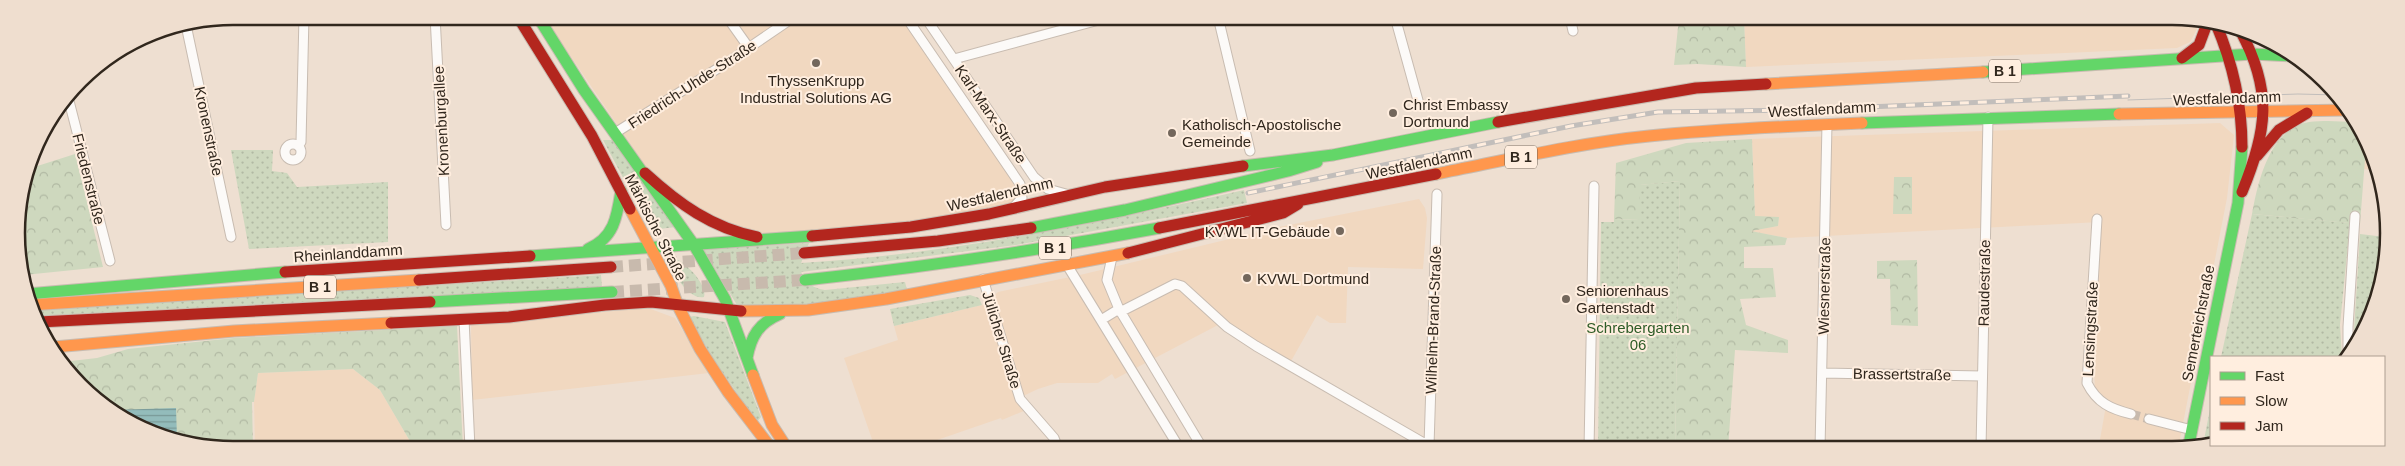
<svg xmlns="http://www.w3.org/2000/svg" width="2405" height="466" viewBox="0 0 2405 466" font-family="Helvetica,sans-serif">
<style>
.built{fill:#f1d8c0}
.grass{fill:url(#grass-dots)}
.forest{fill:url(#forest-crowns)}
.water{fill:url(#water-rules)}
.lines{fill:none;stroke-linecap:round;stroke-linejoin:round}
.street-tunnel{stroke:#c8baad;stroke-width:9;stroke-dasharray:9 4.5;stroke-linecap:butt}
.primary-tunnel{stroke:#c8baad;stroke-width:12;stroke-dasharray:12 6;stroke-linecap:butt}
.street-casing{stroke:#c8bcb1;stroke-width:11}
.fast-casing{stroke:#c8bcb1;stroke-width:13}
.slow-casing{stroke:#c8bcb1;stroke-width:13}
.jam-casing{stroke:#c8bcb1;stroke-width:13}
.street{stroke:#fcfaf8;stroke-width:9}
.fast{stroke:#63d668;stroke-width:11}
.slow{stroke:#ff974d;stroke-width:11}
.jam{stroke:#b3261e;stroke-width:11}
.tram{stroke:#c2bebb;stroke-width:1}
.rail-casing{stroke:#c2bebb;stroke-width:5}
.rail{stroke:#ffeedf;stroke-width:3;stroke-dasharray:9;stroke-linecap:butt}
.poi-dot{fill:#73675c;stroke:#ffeedf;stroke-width:2}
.labels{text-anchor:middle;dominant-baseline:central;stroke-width:4;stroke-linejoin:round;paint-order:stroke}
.shield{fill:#ffeedf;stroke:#6f6357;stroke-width:1}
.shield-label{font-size:14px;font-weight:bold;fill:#31271d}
.poi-label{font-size:15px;fill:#31271d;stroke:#ffeedf;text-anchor:start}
.street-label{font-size:15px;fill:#31271d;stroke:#ffeedf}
.park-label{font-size:15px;fill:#2e5c27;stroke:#ffeedf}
.rim{fill:none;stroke:#31271d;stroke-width:2.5}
</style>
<defs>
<pattern id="grass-dots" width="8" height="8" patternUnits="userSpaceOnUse" patternTransform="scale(1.25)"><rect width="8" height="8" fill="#ced8be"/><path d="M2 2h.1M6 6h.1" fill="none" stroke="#b1b9a3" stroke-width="1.8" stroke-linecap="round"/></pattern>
<pattern id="forest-crowns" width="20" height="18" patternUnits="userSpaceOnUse" patternTransform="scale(1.25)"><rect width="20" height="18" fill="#ced8be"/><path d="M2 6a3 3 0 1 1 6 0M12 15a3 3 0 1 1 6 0" fill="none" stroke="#b1b9a3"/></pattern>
<pattern id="water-rules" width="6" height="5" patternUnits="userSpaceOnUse" patternTransform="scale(1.25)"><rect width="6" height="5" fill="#93bcbb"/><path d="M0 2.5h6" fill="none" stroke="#799997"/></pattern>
</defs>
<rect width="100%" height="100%" fill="#eedfd1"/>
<!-- built -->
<path class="built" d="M544,17H902L1017,187V197L1013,203L923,222L775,236L742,230L707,217L648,170Z
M1744,18H2195L2197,29L2190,42L2177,48L1746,67Z
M2220,123L2234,135L2227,198L2178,449H2121L2099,445L2107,400L2095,389L2093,349L2100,222L1787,238L1749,231L1778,226L1779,217H1755L1752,139Z
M2366,146L2378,170L2363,169Z
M1419,199L1425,208L1427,218L1423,269L1348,267L1346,323H1330L1317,315L1286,370L1218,325L1115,379L1112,374L1098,383H1057L1038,389L1021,397L1026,410L1002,420L1001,418L914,448H875L844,358L898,340L894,326L982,305L998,292L1080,275L1279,227Z
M648,308L675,318L709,373L472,400L471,324Z
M353,369L380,390L414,448H255L254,402L258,373Z"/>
<!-- grass -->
<path class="grass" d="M603,140H615L676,227L651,230Z
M231,150H273L272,171L287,173L297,187L388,182V242L249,249Z
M1680,181L1675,449H1598L1601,222H1614V219L1638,220L1639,185Z
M1244,190L1247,203L1016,245L801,272C806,284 813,288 825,290L905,282L907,290L788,307L737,305L703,249L809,243L801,263C951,254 1098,223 1244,190Z
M2252,214L2350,223L2340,325L2342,357H2221Z
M2360,234L2385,237L2387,261L2366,329L2353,347Z
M669,257C682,257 708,284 704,297C688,300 673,273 668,260Z
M601,275L602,287L35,316L32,310Z
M970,295L979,298L982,305L894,326L890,309Z
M694,316L725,322L761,417L757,422L712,357L689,317Z
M2211,404V443L2203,445Z"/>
<!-- forest -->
<path class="forest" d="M1679,18H1744L1746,67L1697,64L1674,65Z
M2328,121L2354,122L2366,146L2360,224L2252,214C2258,182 2269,129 2309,122C2315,121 2322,121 2328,121Z
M1752,139L1755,216L1779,217L1778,226L1751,231L1787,238L1785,245L1744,247V268H1773L1776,297L1740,299L1746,325L1788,340V353L1735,350L1728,449H1675L1680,181L1640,185L1639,220L1614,219L1616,163L1686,143Z
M75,154L103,267L24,275L17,219L28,169Z
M1894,177H1912V214H1893Z
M1917,260L1918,326L1891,325L1890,279H1877V261Z
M457,326L463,448H414L380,390L353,369L258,373L254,402H252L253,448H205L125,421L70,376L62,362L97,358L128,349L234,338Z"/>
<!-- water -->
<path class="water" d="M176,408L177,438L125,421L111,410Z"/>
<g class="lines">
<!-- street-tunnel -->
<path class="street-tunnel" d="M2131,414L2149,419"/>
<!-- primary-tunnel -->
<path class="primary-tunnel" d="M611,267L804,253
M612,292L805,280"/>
<defs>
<path id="street" d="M435,16L446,225
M727,17L749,48
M906,17L1020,184L1022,198L1014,207
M925,17L1034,177L1048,189L1066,194
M1218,17L1250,151
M1395,17L1419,104
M1570,17L1573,31
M186,25L231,237
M954,59L1110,17
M68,97L110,261
M615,133L728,62L794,17
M285 152a8 8 0 1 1 16 0a8 8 0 1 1-16 0Z
M298,146L301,142L304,16
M2097,219L2087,383C2097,403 2111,409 2131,414
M1112,257L1107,280L1119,309L1203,449
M1067,265L1180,449
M983,279L1020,399L1054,438L1058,449
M1120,312L1175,284L1182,286L1227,327L1256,346L1434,449
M464,319L470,448
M1101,320L1119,309
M2348,355V327L2355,216
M1822,373L1982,376
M2149,419L2192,430
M1429,446L1437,194
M1589,449L1594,186
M1820,449L1827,124
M1981,449L1988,117"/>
<path id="fast" d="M538,17L584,90L694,245L725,299L753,375
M1983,72L2252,54L2292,56
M1862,123L2119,114
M1243,166L1333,155L1498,122
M1031,228L1125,210L1288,171L1317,162
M588,249C614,238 617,217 621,191
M530,256L812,236
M805,280C924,267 1042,250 1159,228
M27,294L285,272
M430,302L612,292
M747,358C751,336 759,323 780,314
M2188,449L2238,203L2242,147"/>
<path id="slow" d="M1766,84L1983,72
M2119,114L2348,110
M1436,174C1507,160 1578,143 1649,136C1720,129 1791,126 1862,123
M630,209L671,286L678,306L700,349L728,392L771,448
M29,305L419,280
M741,311L808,310L886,299L1128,253
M54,347L234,331L391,323
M753,375L772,425L787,448"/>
<path id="jam" d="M518,17L592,136L630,209
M2216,24C2233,64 2242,103 2242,147
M2241,32C2273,92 2267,131 2242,192
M2182,58L2199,45L2208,21
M1498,122L1696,88L1766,84
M2257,156L2279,130L2307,113
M645,173C679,204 712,228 757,237
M1159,228L1436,174
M812,236L911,227L989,214L1105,187L1243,166
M804,253L938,241L1031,228
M1128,253L1283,213L1298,204
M285,272L530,256
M419,280L611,267
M39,322L430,302
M391,323L509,317L605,305L651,302L741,311"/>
</defs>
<!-- street casing -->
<use href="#street" class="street-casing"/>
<!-- fast casing -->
<use href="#fast" class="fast-casing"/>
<!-- slow casing -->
<use href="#slow" class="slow-casing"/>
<!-- jam casing -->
<use href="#jam" class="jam-casing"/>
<!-- street -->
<use href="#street" class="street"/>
<!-- fast -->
<use href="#fast" class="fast"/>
<!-- slow -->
<use href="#slow" class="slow"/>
<!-- jam -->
<use href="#jam" class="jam"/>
<!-- tram -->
<path class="tram" d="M2128,100L2298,94L2337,95"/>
<defs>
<path id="rail" d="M1248,193L1571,126L1658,112L1796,110L2128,96"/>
</defs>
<!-- rail casing -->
<use href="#rail" class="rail-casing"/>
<!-- rail -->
<use href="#rail" class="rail"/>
</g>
<!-- markers -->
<g class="poi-dot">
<circle cx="816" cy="63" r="5"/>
<circle cx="1393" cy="113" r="5"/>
<circle cx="1172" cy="133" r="5"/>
<circle cx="1340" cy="231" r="5"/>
<circle cx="1247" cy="278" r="5"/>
<circle cx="1566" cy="299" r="5"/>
</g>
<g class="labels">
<!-- shield labels -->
<g class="shield">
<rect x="1989" y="59.5" width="32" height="23" rx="4"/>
<rect x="1505" y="145.5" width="32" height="23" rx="4"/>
<rect x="1039" y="236.5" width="32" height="23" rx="4"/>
<rect x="304" y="275.5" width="32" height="23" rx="4"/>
</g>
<g class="shield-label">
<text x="2005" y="71">B 1</text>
<text x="1521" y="157">B 1</text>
<text x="1055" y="248">B 1</text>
<text x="320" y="287">B 1</text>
</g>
<!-- poi labels -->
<g class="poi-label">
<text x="816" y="80" text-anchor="middle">ThyssenKrupp<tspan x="816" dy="17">Industrial Solutions AG</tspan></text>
<text x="1403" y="104">Christ Embassy<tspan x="1403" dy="17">Dortmund</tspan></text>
<text x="1182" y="124">Katholisch-Apostolische<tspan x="1182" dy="17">Gemeinde</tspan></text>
<text x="1330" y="231" text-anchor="end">KVWL IT-Gebäude</text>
<text x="1257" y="278">KVWL Dortmund</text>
<text x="1576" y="290">Seniorenhaus<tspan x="1576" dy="17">Gartenstadt</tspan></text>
</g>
<!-- street labels -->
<g class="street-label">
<text transform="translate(692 84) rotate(-33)">Friedrich-Uhde-Straße</text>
<text transform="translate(2227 98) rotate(-2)">Westfalendamm</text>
<text transform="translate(1822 109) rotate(-3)">Westfalendamm</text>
<text transform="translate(991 114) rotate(56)">Karl-Marx-Straße</text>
<text transform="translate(441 121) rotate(-93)">Kronenburgallee</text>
<text transform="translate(209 131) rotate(78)">Kronenstraße</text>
<text transform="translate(1419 163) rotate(-12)">Westfalendamm</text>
<text transform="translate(89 179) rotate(76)">Friedenstraße</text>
<text transform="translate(1000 194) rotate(-13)">Westfalendamm</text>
<text transform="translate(656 227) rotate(63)">Märkische Straße</text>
<text transform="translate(348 253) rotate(-4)">Rheinlanddamm</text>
<text transform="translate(1984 283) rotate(-89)">Raudestraße</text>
<text transform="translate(1824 286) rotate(-89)">Wiesnerstraße</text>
<text transform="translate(1433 320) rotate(-88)">Wilhelm-Brand-Straße</text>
<text transform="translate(2198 323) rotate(-79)">Semerteichstraße</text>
<text transform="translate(2090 329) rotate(-87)">Lensingstraße</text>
<text transform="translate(1002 340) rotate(73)">Jülicher Straße</text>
<text transform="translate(1902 374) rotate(1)">Brassertstraße</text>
</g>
<!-- park labels -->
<g class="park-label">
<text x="1638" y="327">Schrebergarten<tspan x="1638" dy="17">06</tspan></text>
</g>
</g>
<!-- crop -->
<path d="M0 0H2405V466H0ZM233 25H2172A208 208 0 0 1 2380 233V233A208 208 0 0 1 2172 441H233A208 208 0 0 1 25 233V233A208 208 0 0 1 233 25Z" fill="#efdecf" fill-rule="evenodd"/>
<path class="rim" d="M233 25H2172A208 208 0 0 1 2380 233V233A208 208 0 0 1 2172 441H233A208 208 0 0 1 25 233V233A208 208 0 0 1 233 25Z"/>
<!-- legend -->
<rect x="2210" y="356" width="175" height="90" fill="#ffeedf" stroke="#ad9e91"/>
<rect x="2220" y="372" width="25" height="8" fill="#63d668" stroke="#ad9e91"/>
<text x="2255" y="381" font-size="15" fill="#31271d">Fast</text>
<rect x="2220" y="397" width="25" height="8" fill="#ff974d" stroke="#ad9e91"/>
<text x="2255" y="406" font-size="15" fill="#31271d">Slow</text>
<rect x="2220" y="422" width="25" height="8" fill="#b3261e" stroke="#ad9e91"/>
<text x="2255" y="431" font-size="15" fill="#31271d">Jam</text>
</svg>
